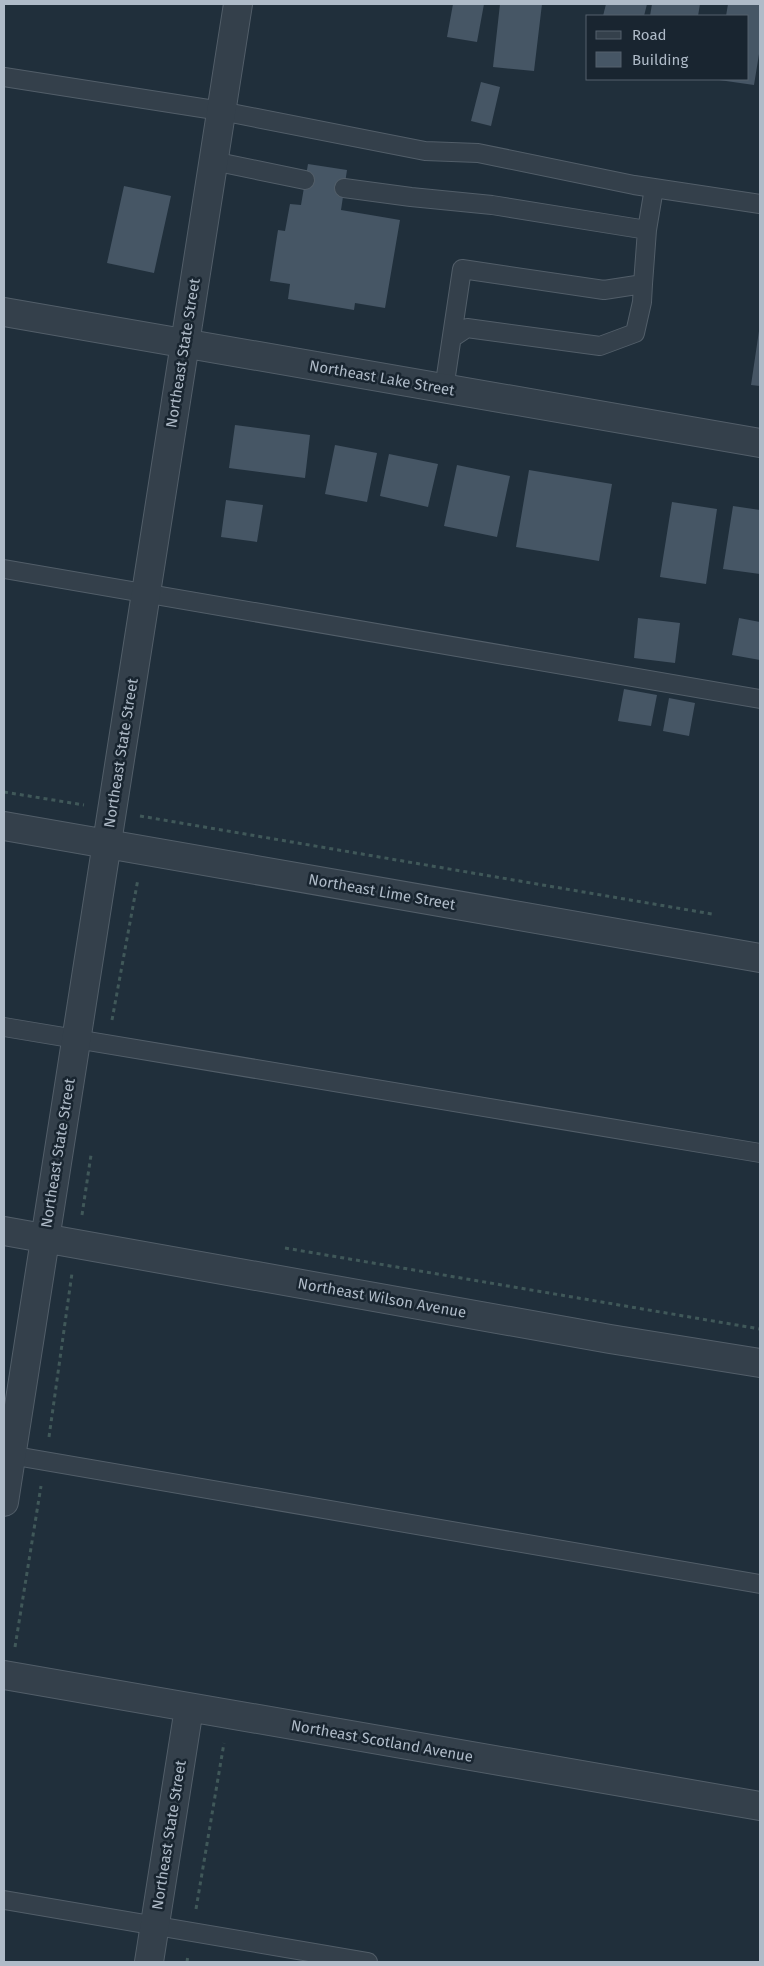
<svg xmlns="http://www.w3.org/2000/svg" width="764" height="1966" viewBox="0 0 764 1966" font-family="'Fira Sans',sans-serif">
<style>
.building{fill:#465665}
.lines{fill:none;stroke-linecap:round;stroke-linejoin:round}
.service-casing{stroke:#525e69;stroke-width:20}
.minor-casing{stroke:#525e69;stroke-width:30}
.path{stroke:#405859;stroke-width:3;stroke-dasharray:4 4;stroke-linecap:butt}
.service{stroke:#34404b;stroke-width:18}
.minor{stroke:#34404b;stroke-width:28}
.labels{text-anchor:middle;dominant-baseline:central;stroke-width:5;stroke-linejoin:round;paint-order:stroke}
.street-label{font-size:15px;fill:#afbbc8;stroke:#192530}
</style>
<rect width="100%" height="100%" fill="#202f3b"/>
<!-- building -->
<path class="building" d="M453,4H484L477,42L447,37Z
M500,4H542L534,71L493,67Z
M606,4H647L644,16H603Z
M652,4H700L698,16H650Z
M728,4H760V48L754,85L719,80L748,79V16H726Z
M481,82L500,87L491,126L471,121Z
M308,164L347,170L341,210L400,220L385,308L355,303L354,310L288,299L290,284L270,281L278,230L285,231L290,204L301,205Z
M124,186L171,196L154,273L107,263Z
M759,331L760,332V386L751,385Z
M235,425L310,435L305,478L229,468Z
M335,445L377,453L367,502L325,494Z
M389,454L438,464L428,507L380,496Z
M457,465L510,476L497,537L444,526Z
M529,470L612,484L599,561L516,547Z
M226,500L263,505L257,542L221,537Z
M672,502L717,509L706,584L660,577Z
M733,506L760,510V574L723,569Z
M638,618L680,623L675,663L634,658Z
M739,618L760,622V660L732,655Z
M624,689L657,695L651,726L618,721Z
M669,698L695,703L689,736L663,731Z"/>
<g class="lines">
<defs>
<path id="service" d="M4,77L221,111L425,151L478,153L634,185L760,204
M213,161L305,180
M344,188L411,197L492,205L647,230
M452,338L467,328L600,346L635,333L642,302L643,284
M444,389L462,269L604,290L643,284L647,230L654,188
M4,569L760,699
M4,1027L760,1153
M4,1454L760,1584
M4,1900L368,1962"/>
<path id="minor" d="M4,312L760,443
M4,826L760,958
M4,1231L610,1339L760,1363
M4,1502L238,4
M4,1675L760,1806
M149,1962L189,1708"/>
</defs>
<!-- service casing -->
<use href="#service" class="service-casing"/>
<!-- minor casing -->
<use href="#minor" class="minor-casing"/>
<!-- path -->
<path class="path" d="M4,792L84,805
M140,816L712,914
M112,1020L138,879
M82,1215L91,1155
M285,1248L760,1329
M49,1437L72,1273
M15,1647L41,1486
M196,1909L224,1743
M187,1962L188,1955"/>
<!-- service -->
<use href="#service" class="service"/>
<!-- minor -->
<use href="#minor" class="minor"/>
</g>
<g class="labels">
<!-- street labels -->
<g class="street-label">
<text transform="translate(183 353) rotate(-81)">Northeast State Street</text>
<text transform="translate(382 378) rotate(10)">Northeast Lake Street</text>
<text transform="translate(121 753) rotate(-81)">Northeast State Street</text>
<text transform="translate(382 892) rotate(10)">Northeast Lime Street</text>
<text transform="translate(58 1153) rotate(-81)">Northeast State Street</text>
<text transform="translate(382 1298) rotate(10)">Northeast Wilson Avenue</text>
<text transform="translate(382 1741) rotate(10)">Northeast Scotland Avenue</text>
<text transform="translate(169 1835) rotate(-81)">Northeast State Street</text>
</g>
</g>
<!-- border -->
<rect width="764" height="1966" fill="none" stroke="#afbbc8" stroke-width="10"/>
<!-- legend -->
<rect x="586" y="15" width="162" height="65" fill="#192530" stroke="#55616d"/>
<rect x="596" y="31" width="25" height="8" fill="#34404b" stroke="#55616d"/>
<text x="632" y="40" font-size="15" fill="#afbbc8">Road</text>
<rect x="596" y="52" width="25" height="15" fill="#465665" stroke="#55616d"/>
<text x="632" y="65" font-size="15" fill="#afbbc8">Building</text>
</svg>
